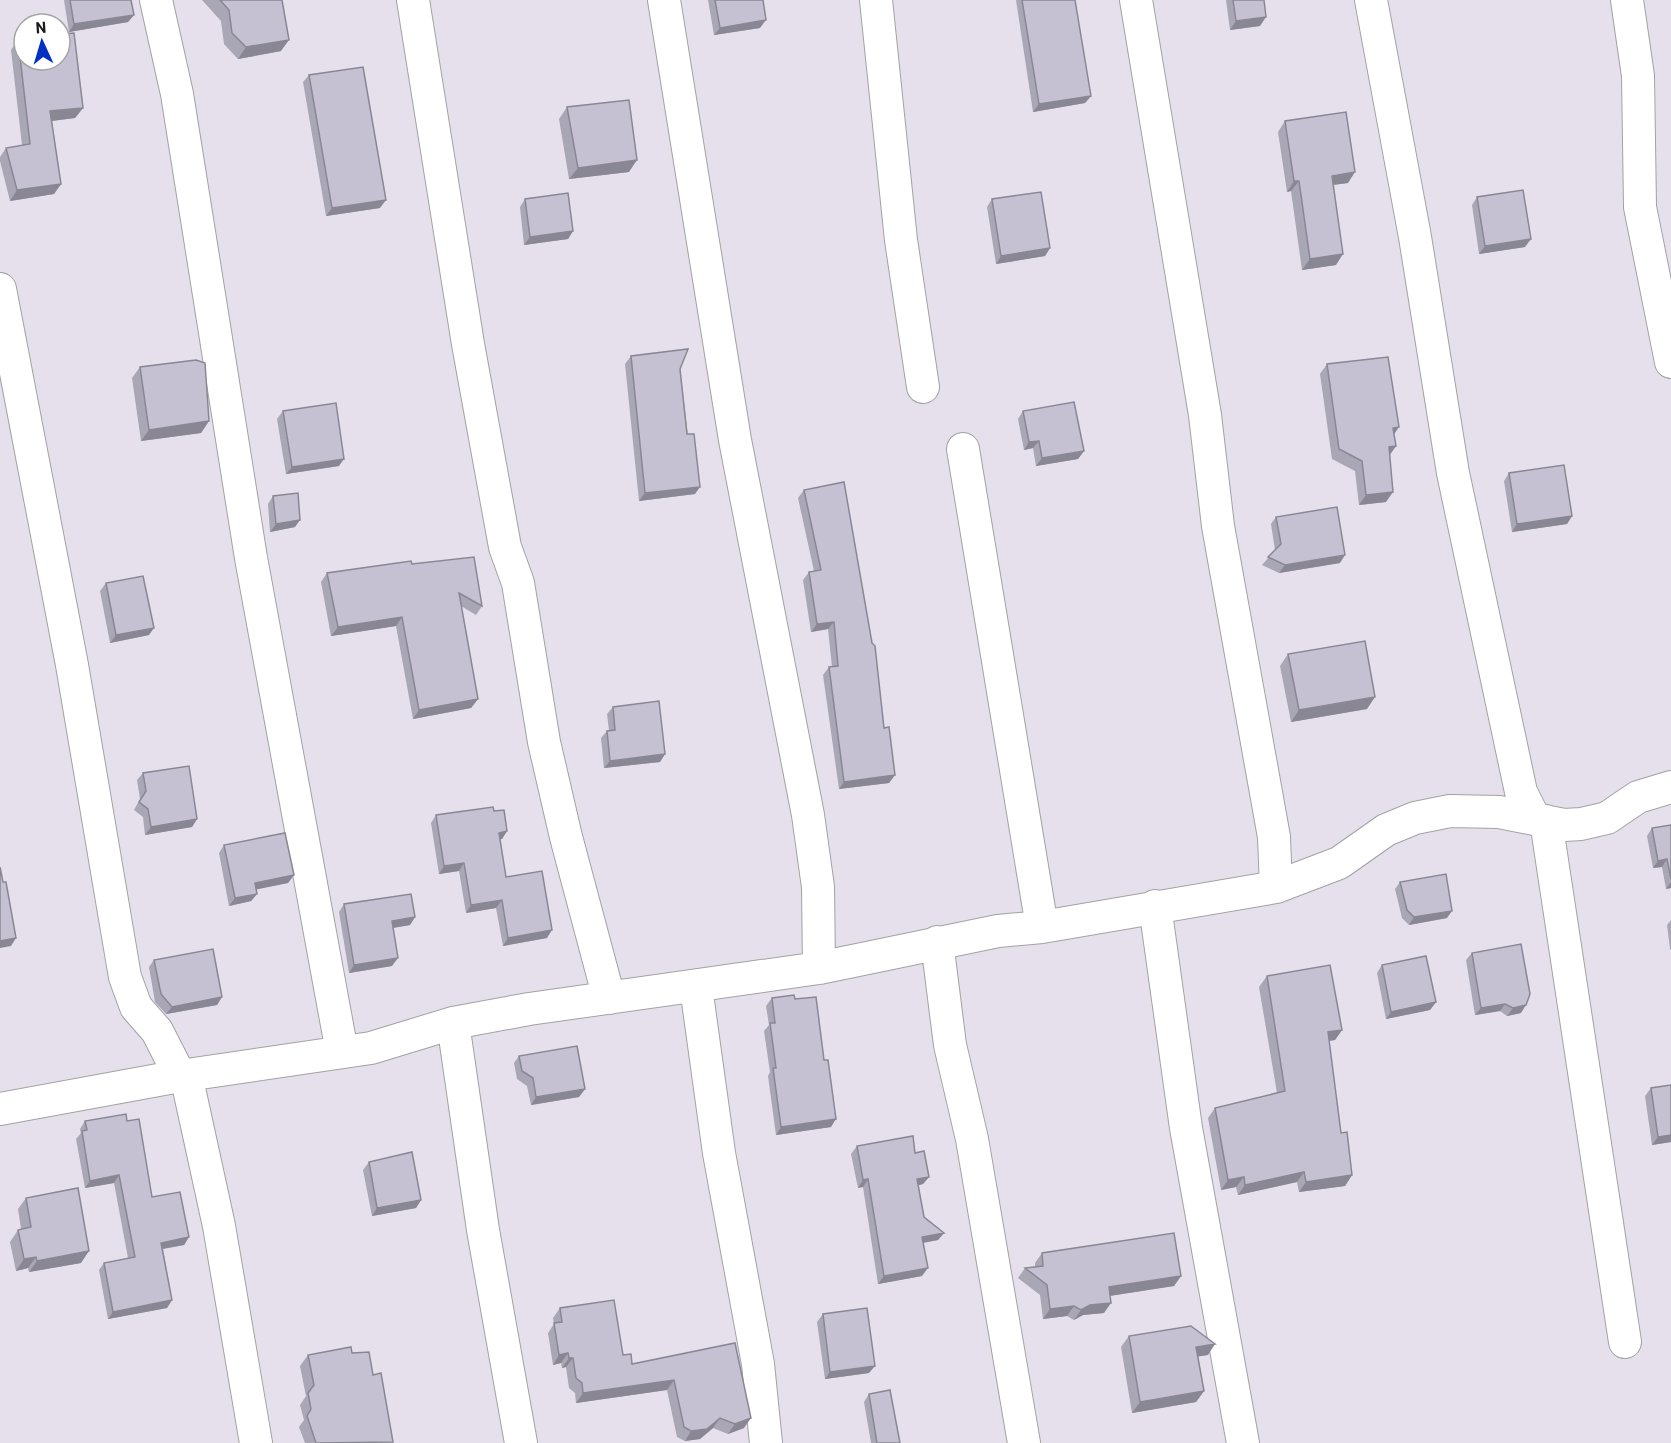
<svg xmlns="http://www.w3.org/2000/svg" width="1671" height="1443" viewBox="0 0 1671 1443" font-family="Barlow,sans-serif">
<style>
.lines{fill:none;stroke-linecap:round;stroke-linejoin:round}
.street-casing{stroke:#a2a2a2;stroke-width:34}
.street{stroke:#fff;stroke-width:32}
.wall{fill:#a9a6b5}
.shaded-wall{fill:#8a8794}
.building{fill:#c5c1d3;stroke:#8a8794;stroke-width:1.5}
</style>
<rect width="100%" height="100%" fill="#e6e0ed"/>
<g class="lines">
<defs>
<path id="street" d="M156,0L177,94L251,558L342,1052
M413,0L468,344L505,547L518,583L544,742L566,837L609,998
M664,0L735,440L808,815L818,887L819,968
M876,0L901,240L923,387
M1136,0L1205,415L1218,526L1274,837L1276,887
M1371,0L1415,237L1453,473L1521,792L1534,818
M1627,0L1638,76L1640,207L1671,362
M0,289L72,665L125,977L136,1007L157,1031L180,1076
M963,449L1042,927
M1546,821L1625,1342
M1155,906L1186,1128L1243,1443
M937,942L950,1045L972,1139L1024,1443
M696,987L719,1153L758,1364L766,1443
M453,1023L483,1230L521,1443
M186,1075L219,1226L256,1443
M0,1109L180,1076L371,1048L453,1023L529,1009L819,968L998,931L1042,927L1276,887L1339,863L1386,830L1415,818L1450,811L1499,812L1564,825L1581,824L1607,818L1638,797L1671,787"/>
</defs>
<!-- street casing -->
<use href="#street" class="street-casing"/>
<!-- street -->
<use href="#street" class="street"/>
</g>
<!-- wall -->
<path class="wall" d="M64,0H131L134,15L128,22L69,32Z
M202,0H282L281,51L238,59L224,44L221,21Z
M708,0H763L760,28L714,35Z
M1016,0H1075L1091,96L1085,103L1033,112Z
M1226,0H1264L1260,26L1230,30Z
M18,39L83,108L75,118L52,121L61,184L54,194L10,201L0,161V157L6,148L22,145L11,50Z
M309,75L380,208L326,216L303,82Z
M567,107L629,172L569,179L559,119Z
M1285,121L1348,183L1333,185L1336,265L1302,270L1291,191L1287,192L1278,132Z
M1477,197L1525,247L1479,254L1472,205Z
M525,199L573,231L568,239L524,245L520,207Z
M992,199L1050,248L1045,256L996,264L987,207Z
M631,356L680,369L695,494L639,501L625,364Z
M1327,364L1399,427L1394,434L1396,446L1390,454L1386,502L1359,505L1355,471L1332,459L1320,374Z
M140,367L209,421L201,433L141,441L132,378Z
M283,411L339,466L286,474L277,419Z
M1023,411L1084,451L1078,459L1036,466L1033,448L1024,450L1018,419Z
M1509,473L1572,516L1567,524L1512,532L1504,481Z
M804,490L884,728L895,775L889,783L839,789L823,675L829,667H832L828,629L811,632L803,580L809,572L814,571L798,498Z
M273,496L295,527L270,532L268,504Z
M1276,517L1340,563L1279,573L1262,565L1275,550L1271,524Z
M412,564L482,606L476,615L461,606L478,699L471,708L413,719L396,626L331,636L321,582L327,573Z
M106,583L149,635L110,643L100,591Z
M1288,654L1367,709L1291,722L1280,666Z
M613,707L665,754L660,762L604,768L601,738L607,731L609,730L607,714Z
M143,773L197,819L192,827L145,835L143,817L134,810L140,799L137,780Z
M494,811L507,831L502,839H500L506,877L547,938L503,946L496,908L466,913L459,871L439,874L431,823L436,815Z
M1671,825V888L1666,889L1662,867L1653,868L1647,836L1652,828Z
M224,845L294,875L288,883L256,889L257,894L251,901L229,906L219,853Z
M1400,882L1447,918L1409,925L1402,918L1395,889Z
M344,904L415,917L410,925L393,928L392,966L349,973L339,912Z
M1671,920V950L1670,949L1667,925Z
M1472,953L1521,1013L1507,1016L1500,1011L1475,1015L1466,960Z
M154,960L222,997L217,1005L166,1014L155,1002L149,967Z
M1382,965L1436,1002L1430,1010L1386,1019L1377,973Z
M1267,976L1342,1030L1335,1040L1329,1041L1341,1133L1352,1175L1345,1186L1299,1192L1297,1182L1238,1195L1236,1187L1221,1190L1208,1118L1215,1108L1277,1093L1259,987Z
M772,998L795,999L831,1127L776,1135L768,1076L770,1072L764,1031L769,1025L766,1006Z
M519,1056L585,1089L579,1097L531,1105L527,1086L517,1079L514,1063Z
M1671,1085V1142L1652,1145L1645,1096L1651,1088Z
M85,1121H127L152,1197L189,1237L184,1245L163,1249L172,1300L167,1308L108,1319L99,1270L104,1263L128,1258L114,1183L85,1188L76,1139L81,1133L80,1129Z
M857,1146L915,1153L929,1177L923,1184L918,1185L924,1217L944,1233L938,1240L923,1243L922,1276L878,1284L863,1187L858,1188L851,1154Z
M369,1162L421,1200L416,1208L372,1216L363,1170Z
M26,1198L81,1263L29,1272L28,1268L16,1271L10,1242L18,1230L21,1229L18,1209Z
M1042,1253L1181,1276L1174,1286L1110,1296L1104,1313L1083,1315L1074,1320L1067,1316L1043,1319L1040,1295L1018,1278L1025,1268L1035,1267V1263Z
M560,1308L623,1355L632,1364L735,1343L744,1428L728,1434L713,1428L700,1439L685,1441L677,1437L667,1390L576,1403L575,1393L569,1388L566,1367L562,1368L561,1363L553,1365L548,1333L554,1324L553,1318Z
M823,1314L869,1373L825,1379L817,1322Z
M1129,1336L1208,1355L1198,1356L1204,1391L1196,1402L1132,1413L1121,1347Z
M352,1353L373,1375L393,1442L305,1443L299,1427L304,1420L300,1405L306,1396L300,1366L308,1355Z
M869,1394L900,1443H871L864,1402Z"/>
<!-- shaded-wall -->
<path class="shaded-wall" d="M134,15L128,22L69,32L74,24Z
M1266,17L1260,26L1230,30L1236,21Z
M766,20L760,28L714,35L720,28Z
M289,40L281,51L238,59L246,47Z
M1091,96L1085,103L1033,112L1039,104Z
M83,108L75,118L43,122L50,111Z
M637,160L629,172L569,179L578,168Z
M1355,172L1348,183L1324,186L1332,176Z
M1294,181H1299L1291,191L1287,192Z
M61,184L54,194L10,201L17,190Z
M386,200L380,208L326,216L332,208Z
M573,231L568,239L524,245L530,237Z
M1531,239L1525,247L1479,254L1485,246Z
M1050,248L1045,256L996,264L1001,256Z
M1343,254L1336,265L1302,270L1310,259Z
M209,421L201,433L141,441L149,430Z
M1399,427L1392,437L1393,428Z
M1039,441L1033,448L1024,450L1029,442Z
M1396,446L1389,456V447Z
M1084,451L1078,459L1036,466L1042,458Z
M344,459L339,466L286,474L292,467Z
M700,487L695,494L639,501L645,493Z
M1393,492L1386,502L1359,505L1366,495Z
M1572,516L1567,524L1512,532L1517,524Z
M300,520L295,527L270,532L276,524Z
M1345,555L1340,563L1279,573L1285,565Z
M402,617L396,626L331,636L338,627Z
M834,622L828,629L811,632L817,624Z
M154,628L149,635L110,643L116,635Z
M1375,697L1367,709L1291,722L1299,710Z
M478,699L471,708L413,719L419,710Z
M665,754L660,762L604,768L610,761Z
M895,775L889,783L839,789L844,782Z
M197,819L192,827L145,835L151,827Z
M507,831L502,839L494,840L499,833Z
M1667,859L1662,867L1653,868L1658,861Z
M464,863L459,871L439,874L444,866Z
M294,875L288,883L249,891L255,883Z
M1671,882V888L1666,889Z
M257,894L251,901L229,906L235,898Z
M502,900L496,908L466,913L471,905Z
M1452,911L1447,918L1409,925L1414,917Z
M415,917L410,925L386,929L392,921Z
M552,930L547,938L503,946L508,938Z
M16,938L11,946L0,948V941Z
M398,958L392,966L349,973L354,965Z
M222,997L217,1005L166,1014L172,1007Z
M1436,1002L1430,1010L1386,1019L1391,1012Z
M1505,1004L1500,1011L1475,1015L1481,1008Z
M1526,1005L1521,1013L1507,1016L1513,1008Z
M1342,1030L1335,1040L1321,1042L1328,1032Z
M585,1089L579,1097L531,1105L536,1097Z
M836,1119L831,1127L776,1135L781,1127Z
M1671,1135V1142L1652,1145L1658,1137Z
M1304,1172L1297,1182L1238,1195L1245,1185Z
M119,1175L114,1183L85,1188L90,1181Z
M1352,1175L1345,1186L1299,1192L1306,1182Z
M929,1177L923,1184L912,1187L917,1179Z
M1244,1177L1236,1187L1221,1190L1228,1180Z
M868,1179L863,1187L858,1188L863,1180Z
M421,1200L416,1208L372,1216L377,1208Z
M944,1233L938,1240L916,1244L922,1237Z
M189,1237L184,1245L156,1250L161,1243Z
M89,1251L81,1263L29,1272L37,1261Z
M36,1257L28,1268L16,1271L24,1259Z
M928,1268L922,1276L878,1284L884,1276Z
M1181,1276L1174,1286L1102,1297L1109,1287Z
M172,1300L167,1308L108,1319L113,1312Z
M1111,1303L1104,1313L1083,1315L1074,1320L1081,1310L1090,1305Z
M1074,1306L1067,1316L1043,1319L1050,1309Z
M1215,1344L1208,1355L1188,1358L1196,1347Z
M568,1353L561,1363L553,1365L559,1355Z
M569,1358H573L566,1367L562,1368Z
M875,1366L869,1373L825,1379L830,1372Z
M674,1380L667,1390L576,1403L583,1393Z
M1204,1391L1196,1402L1132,1413L1140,1402Z
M720,1418L713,1428L700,1439L685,1441L691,1431Z
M751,1418L744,1428L728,1434L735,1424Z"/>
<!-- building -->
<path class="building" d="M70,0H131L134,15L74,24Z
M220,0H282L289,40L246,47L232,33L229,10Z
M715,0H763L766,20L720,28Z
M1022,0H1075L1091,96L1039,104Z
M1233,0H1264L1266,17L1236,21Z
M74,33L83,108L50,111L61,184L17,190L6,148L30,144L18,39H24V60H60V34Z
M363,67L386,200L332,208L309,75Z
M629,100L637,160L578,168L567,107Z
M1346,112L1355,172L1332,176L1343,254L1310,259L1299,181H1294L1285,121Z
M1523,190L1531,239L1485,246L1477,197Z
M1041,192L1050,248L1001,256L992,199Z
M568,193L573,231L530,237L525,199Z
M688,349L680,369L687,434H694L700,487L645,493L631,356Z
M1388,357L1399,427L1393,428L1396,446L1389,447L1393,492L1366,495L1362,461L1339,449L1327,364Z
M196,360L205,363L209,421L149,430L140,367Z
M1074,402L1084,451L1042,458L1039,441L1029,442L1023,411Z
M336,403L344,459L292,467L283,411Z
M1564,465L1572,516L1517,524L1509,473Z
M844,482L872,643L875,646L884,728L889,727L895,775L844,782L829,667L838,666L834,622L817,624L809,572L821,570L804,490Z
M298,493L300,520L276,524L273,496Z
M1337,507L1345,555L1285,565L1268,557L1281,544L1276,517Z
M474,557L482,606L459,593L478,699L419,710L402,617L338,627L327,573L411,561L412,564Z
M143,576L154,628L116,635L106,583Z
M1365,641L1375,697L1299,710L1288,654Z
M659,701L665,754L610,761L607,731L615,730L613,707Z
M189,766L197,819L151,827L148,809L139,802L146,791L143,773Z
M493,807L494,811L504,810L507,831L499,833L506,877L542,871L552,930L508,938L502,900L471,905L464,863L444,866L436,815Z
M1671,825V879L1667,859L1658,861L1652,828Z
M285,833L294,875L255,883L257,894L235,898L224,845Z
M0,867L3,882H6L16,938L0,941Z
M1446,874L1452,911L1414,917L1407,910L1400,882Z
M411,894L415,917L392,921L398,958L354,965L344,904Z
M1521,944L1530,994L1526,1005L1513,1008L1505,1004L1481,1008L1472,953Z
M213,949L222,997L172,1007L161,994L154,960Z
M1426,956L1436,1002L1391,1012L1382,965Z
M1330,965L1342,1030L1328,1032L1341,1133L1347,1132L1352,1175L1306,1182L1304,1172L1245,1185L1244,1177L1228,1180L1215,1108L1285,1091L1267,976Z
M794,995L795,999L816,997L824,1060H828L836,1119L781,1127L773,1068H776L770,1023H775L772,998Z
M577,1046L585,1089L536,1097L533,1078L522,1071L519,1056Z
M1671,1085V1135L1658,1137L1651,1088Z
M126,1114L127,1121L139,1119L152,1197L180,1192L189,1237L161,1243L172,1300L113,1312L104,1263L135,1257L119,1175L90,1181L82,1131L87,1130L85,1121Z
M913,1136L915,1153L924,1151L929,1177L917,1179L924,1217L944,1233L922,1237L928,1268L884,1276L868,1179L863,1180L857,1146Z
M412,1152L421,1200L377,1208L369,1162Z
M78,1188L89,1251L37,1261L36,1257L24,1259L18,1230L31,1227L26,1198Z
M1174,1233L1181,1276L1109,1287L1111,1303L1090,1305L1081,1310L1074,1306L1050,1309L1047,1285L1025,1268L1043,1266L1042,1253Z
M614,1300L623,1355L631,1354L632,1364L735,1343L751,1418L735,1424L720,1418L707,1429L691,1431L684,1427L674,1380L583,1393L582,1383L576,1378L573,1358H569L568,1353L559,1355L554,1323L562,1322L560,1308Z
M867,1308L875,1366L830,1372L823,1314Z
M1191,1326L1215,1344L1196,1347L1204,1391L1140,1402L1129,1336Z
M351,1347L352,1353L369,1352L373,1375L381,1373L393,1442L316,1443L307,1416L311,1409L308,1393L314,1385L308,1355Z
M890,1390L900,1443H877L869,1394Z"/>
<!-- north arrow -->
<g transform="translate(42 42) rotate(356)"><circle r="28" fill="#ffffff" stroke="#a4a4a4" stroke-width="1.5"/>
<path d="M0-4.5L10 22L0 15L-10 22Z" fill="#022fc4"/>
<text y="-9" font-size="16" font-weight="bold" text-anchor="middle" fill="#1b1b1b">N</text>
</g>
</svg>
